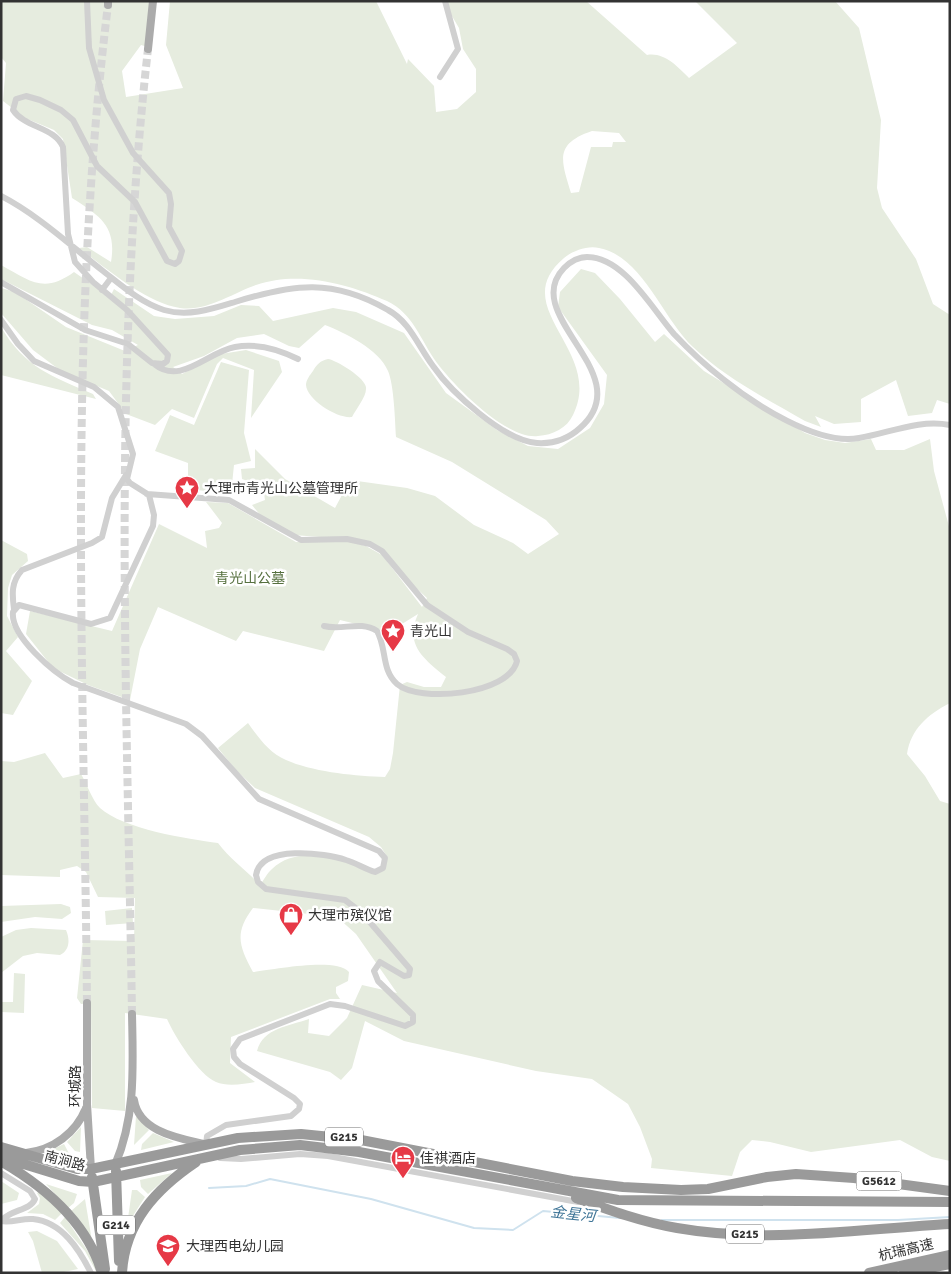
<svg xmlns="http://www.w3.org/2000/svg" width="951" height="1274" viewBox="0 0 951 1274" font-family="Signika,'Noto Sans SC',sans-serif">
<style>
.green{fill:#e6ecdf;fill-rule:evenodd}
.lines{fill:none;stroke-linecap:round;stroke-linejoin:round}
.stream{stroke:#cfe2ee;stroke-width:2}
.major-tunnel{stroke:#d6d6d6;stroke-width:8;stroke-dasharray:8 4;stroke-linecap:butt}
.minor{stroke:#d0d0d0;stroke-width:6}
.major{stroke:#ababab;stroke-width:8}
.highway{stroke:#9a9a9a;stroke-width:10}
.labels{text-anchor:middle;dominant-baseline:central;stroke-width:5;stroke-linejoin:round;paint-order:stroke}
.shield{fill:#fff;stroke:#707070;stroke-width:1}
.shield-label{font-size:12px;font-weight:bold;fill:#333}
.poi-label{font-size:14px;fill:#333;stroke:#fff;text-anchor:start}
.park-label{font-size:14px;fill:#56703f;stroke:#fff}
.street-label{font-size:14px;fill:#333;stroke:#fff}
.water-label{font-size:15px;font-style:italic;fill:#3f7597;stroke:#fff}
</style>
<rect width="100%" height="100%" fill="#fff"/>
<!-- green -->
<path class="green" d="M1,1H152L148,47L141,45L122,71L126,97L183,88L166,45L170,1H376L407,64L408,59L434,86L436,112L457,109L476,92V69L463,49L459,28L446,6L447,1H586L647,55C664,52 677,66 689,78L737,43L695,1H835L859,28L881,120L877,188L882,208L916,259L933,304L950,315V404L937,400L932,413L908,416L896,380L861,399V422L834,424L815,416L821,427L805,421C767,399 725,378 693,347C663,319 642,256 599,248C588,245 572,251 564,258C505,308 605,350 573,415C567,428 553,435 538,436C507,440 455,387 437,363C421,341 413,313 387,301C349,284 298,270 256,285C233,293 206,312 180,308C146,303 106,268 79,248L87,247L111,262C117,226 100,216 72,198L63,139L54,130L25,118L3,101L6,63L1,57ZM592,131L619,133L626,142H613L612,147H591L579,192L571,193C561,160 554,144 592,131Z
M1,265C30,281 44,294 74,272L110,297L114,289L154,316L175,319L214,316L241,305L259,306L273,321L333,308L356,312L404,333L446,393L497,430L528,446L558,449L590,428L604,404L607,375L558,307L560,292L581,269L595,273L620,299L655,342L664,334L704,371L805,433L825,440L845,443L871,439L876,450H904L930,439L934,471L950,530V703C927,715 911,729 907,754L925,776L940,801L950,804V1161L932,1157L900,1140L811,1152L770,1142L752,1140L740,1152L732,1176L651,1168L652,1159L640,1127L628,1104L592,1079L536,1071L404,1041L365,1021L352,1068L341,1080L330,1072L257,1051C263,1028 289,1026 309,1019L308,1033L329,1036L347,1018L362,985L397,993L356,934L337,917L253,908C234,933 239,946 253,972C273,970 335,957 349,972L348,981L336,987V993L340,999H330L231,1037L230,1063L255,1082C244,1084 227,1087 216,1082C199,1075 175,1037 167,1019L125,1013V1111L92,1108L91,1003L81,1004L77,998L83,940L134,941L135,898L98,897L86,872L77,866L60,870V877L1,875V761L14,762L45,753L63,778L81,774C87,784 92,800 100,808C123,829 188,839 218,843C230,859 246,870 260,885C264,880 267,873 272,869C300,842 346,862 377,873L388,858L381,847L369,837L255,788L235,769L218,748L248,723C258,737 269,753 286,760C313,772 355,776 385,777L390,769L393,753L400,685L407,682L424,687H441L446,677C424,659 404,645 418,614L389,632L340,620L324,651L243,631L236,641L158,607L140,649L130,700L88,685L53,668L26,634L30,611L112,631L159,524L207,548L205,531L219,528L222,523L206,502L228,503L296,542L339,539L366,546L382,555L371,545L348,539L293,535L261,516L252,505L265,500L263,486L242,479L241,469L255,468V449L285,479L335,508L350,480L407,488L435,496L474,525L513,543L528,554L559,534L546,520L452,462L396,437C395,420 394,385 388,371C379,349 345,333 325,325L299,348L289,346L264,334L237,338L204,356L173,367L182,374L221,354L246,350L279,361L282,372L251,418L254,370L223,358L217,364L194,418L172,409L155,425L126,414L109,391L61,371L33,350L1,313V288L15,292L66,327L125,351L138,345L112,330L92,325L1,279ZM386,560L427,598L422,607Z
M1,327C25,368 52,376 93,394L96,399L1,375Z
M328,359C336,360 368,379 366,389C366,397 356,409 352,417C338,419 307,400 306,385C306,380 310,375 313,371C317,364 320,361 328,359Z
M221,362L249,370L244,433L251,461L234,465L231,494L188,489V463L155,451L170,415L194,425Z
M1,540L27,554L28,561L12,575L8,588L7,616L18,637L6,651L32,681L13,715L1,713Z
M61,904L70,907L71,913L62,919L35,917L1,922V906Z
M132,908L133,923L106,925L105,911Z
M31,928L66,930C70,939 70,950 60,955L37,953L23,956L1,973V937L16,930Z
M14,973L25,974L24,1013L1,1012V1002H13Z
M136,1116L149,1130L134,1145Z
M81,1127L80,1152L75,1151L67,1142Z
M153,1133L174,1142L141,1150L142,1144Z
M64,1144L72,1159L45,1153Z
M172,1173L148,1194L141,1187L140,1180Z
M1,1181L19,1193L17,1200L1,1204Z
M46,1184L77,1194L74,1203L68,1208Z
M132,1190H137L145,1197L127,1225Z
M40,1191L62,1213L55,1220L43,1214L27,1213L39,1204L40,1198L37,1193Z
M85,1199L92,1241L71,1211Z
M65,1217L93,1259L97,1273L85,1251L60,1223Z
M37,1231L57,1241L78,1269L59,1273H42L33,1241L28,1232Z"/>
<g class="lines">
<!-- stream -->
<path class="stream" d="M209,1188L246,1186L270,1179L371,1199L474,1228L513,1230L543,1211L620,1218
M662,1220H898L950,1217"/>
<!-- major-tunnel -->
<path class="major-tunnel" d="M87,1003C84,670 67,336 108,5
M132,1014C127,693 112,369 148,49"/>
<!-- minor -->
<path class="minor" d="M440,77L458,49L445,1
M1,196C38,215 71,246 103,271C121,285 141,303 164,310C188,317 212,309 235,302C293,284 333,278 388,310C410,322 418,346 433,366C451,392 504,441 537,443C553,444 568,439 580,428C641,374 518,316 564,268C570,262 578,257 587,257C624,257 652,309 674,334C689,350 705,365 723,379C754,404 818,446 859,438C890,433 918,419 950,425
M1,282L85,330L128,344L152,363L163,364L167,361L168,355L127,310L93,282L75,262L68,234L63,147C55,127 25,128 13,110L16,99L26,96L40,100L61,110L73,120L97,166L135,202L167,261L175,264L179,261L182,251L169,227L171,204L169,193L133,153L104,100L89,48L87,1
M102,290L111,278
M1,320L18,344L34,361L94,387L118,407L133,454L127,479L130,483L149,495L154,515L153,526L110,618L91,624L19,605L13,612C10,636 54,673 73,683L186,724L202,736L259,799L379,851L385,858L383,868L375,872C365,869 356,863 346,860C325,853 261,844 256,875L258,882L266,889L345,900L362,913L410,969L409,975L404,976L380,962L374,971L378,981L413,1015V1022L405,1026L345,1006L330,1004L240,1039L233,1049L234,1057L240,1064L294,1098L300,1104L299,1109L291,1116L226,1125L207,1136L206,1145
M154,364C181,386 207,352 235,347C256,343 278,349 298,359
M147,494L229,500L301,540L347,539L370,544L382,551L427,605L468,632L507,649L514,654L517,661C509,695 419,703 397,684C381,670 387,648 377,631C360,620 342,631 324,626
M14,609C12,594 11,582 22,570L92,543L102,537L112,498L126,475
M220,1158L241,1159L300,1154L328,1156L578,1202
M1,1173L30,1191L35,1199C30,1211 11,1209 1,1221
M1,1221C12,1223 22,1218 33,1219C62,1222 79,1249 91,1273"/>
<!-- major -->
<path class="major" d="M108,5V1
M148,49L153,1
M87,1003V1104L91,1169
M134,1100C139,1132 179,1138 204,1144
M26,1153C53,1150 76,1133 86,1108
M115,1165C136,1116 133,1066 132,1014"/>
<!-- highway -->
<path class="highway" d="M1,1147L77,1169H91L238,1138L301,1134L361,1140L572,1181L623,1187L681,1190L708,1189L767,1177L796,1174L854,1178L950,1191
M1,1157L79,1181L93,1182L240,1150L300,1145L359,1152L618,1200L950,1202
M2,1162C45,1187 87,1222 102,1273
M116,1171L119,1261
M92,1177L105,1269
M576,1198C609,1210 642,1222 677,1228C768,1244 859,1229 950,1224
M122,1273C125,1222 156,1189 196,1162
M869,1273L950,1255
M904,1273L950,1264"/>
</g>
<!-- icons -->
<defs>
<symbol id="sight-pin" viewBox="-11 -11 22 30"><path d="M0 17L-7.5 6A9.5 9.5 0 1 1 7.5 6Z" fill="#e63946" stroke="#fff"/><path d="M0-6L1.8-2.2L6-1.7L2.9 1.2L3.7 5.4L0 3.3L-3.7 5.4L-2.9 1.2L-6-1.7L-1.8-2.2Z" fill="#fff"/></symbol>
<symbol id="shop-pin" viewBox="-11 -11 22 30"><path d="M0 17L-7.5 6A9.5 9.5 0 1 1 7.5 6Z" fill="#e63946" stroke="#fff"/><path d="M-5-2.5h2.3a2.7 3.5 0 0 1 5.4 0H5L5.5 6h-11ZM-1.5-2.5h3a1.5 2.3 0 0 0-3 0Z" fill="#fff"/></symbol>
<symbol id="hotel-pin" viewBox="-11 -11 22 30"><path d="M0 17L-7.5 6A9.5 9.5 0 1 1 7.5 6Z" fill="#e63946" stroke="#fff"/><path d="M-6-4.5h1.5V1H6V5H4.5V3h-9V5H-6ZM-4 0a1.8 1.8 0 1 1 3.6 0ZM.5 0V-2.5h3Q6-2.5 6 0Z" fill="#fff"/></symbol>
<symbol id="school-pin" viewBox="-11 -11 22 30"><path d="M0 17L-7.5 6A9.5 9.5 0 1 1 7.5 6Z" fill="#e63946" stroke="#fff"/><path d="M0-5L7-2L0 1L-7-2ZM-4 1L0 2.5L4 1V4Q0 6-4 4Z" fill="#fff"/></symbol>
</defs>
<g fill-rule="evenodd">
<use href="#sight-pin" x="173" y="474" width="28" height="38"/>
<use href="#sight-pin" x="379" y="617" width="28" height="38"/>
<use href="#shop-pin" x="277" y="901" width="28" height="38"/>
<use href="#hotel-pin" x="389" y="1144" width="28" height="38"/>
<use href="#school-pin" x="154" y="1232" width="28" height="38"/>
</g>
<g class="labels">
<!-- shield labels -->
<g class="shield">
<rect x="325" y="1127.5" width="38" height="19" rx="4"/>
<rect x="856.5" y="1171.5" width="45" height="19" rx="4"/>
<rect x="97" y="1215.5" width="38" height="19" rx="4"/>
<rect x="726" y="1224.5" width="38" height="19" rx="4"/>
</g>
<g class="shield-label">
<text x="344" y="1137">G215</text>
<text x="879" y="1181">G5612</text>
<text x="116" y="1225">G214</text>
<text x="745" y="1234">G215</text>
</g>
<!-- poi labels -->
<g class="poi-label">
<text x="204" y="488">大理市青光山公墓管理所</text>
<text x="410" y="631">青光山</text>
<text x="308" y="915">大理市殡仪馆</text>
<text x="420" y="1158">佳祺酒店</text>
<text x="186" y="1246">大理西电幼儿园</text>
</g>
<!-- park labels -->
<g class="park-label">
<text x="250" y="578">青光山公墓</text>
</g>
<!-- street labels -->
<g class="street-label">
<text transform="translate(75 1086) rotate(-90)">环城路</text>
<text transform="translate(65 1161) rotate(15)">南涧路</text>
<text transform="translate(906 1250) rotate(-13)">杭瑞高速</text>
</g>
<!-- water labels -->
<g class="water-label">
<text transform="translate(573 1214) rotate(6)">金星河</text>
</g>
</g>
<!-- border -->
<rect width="951" height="1274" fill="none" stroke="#333333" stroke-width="5"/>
</svg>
